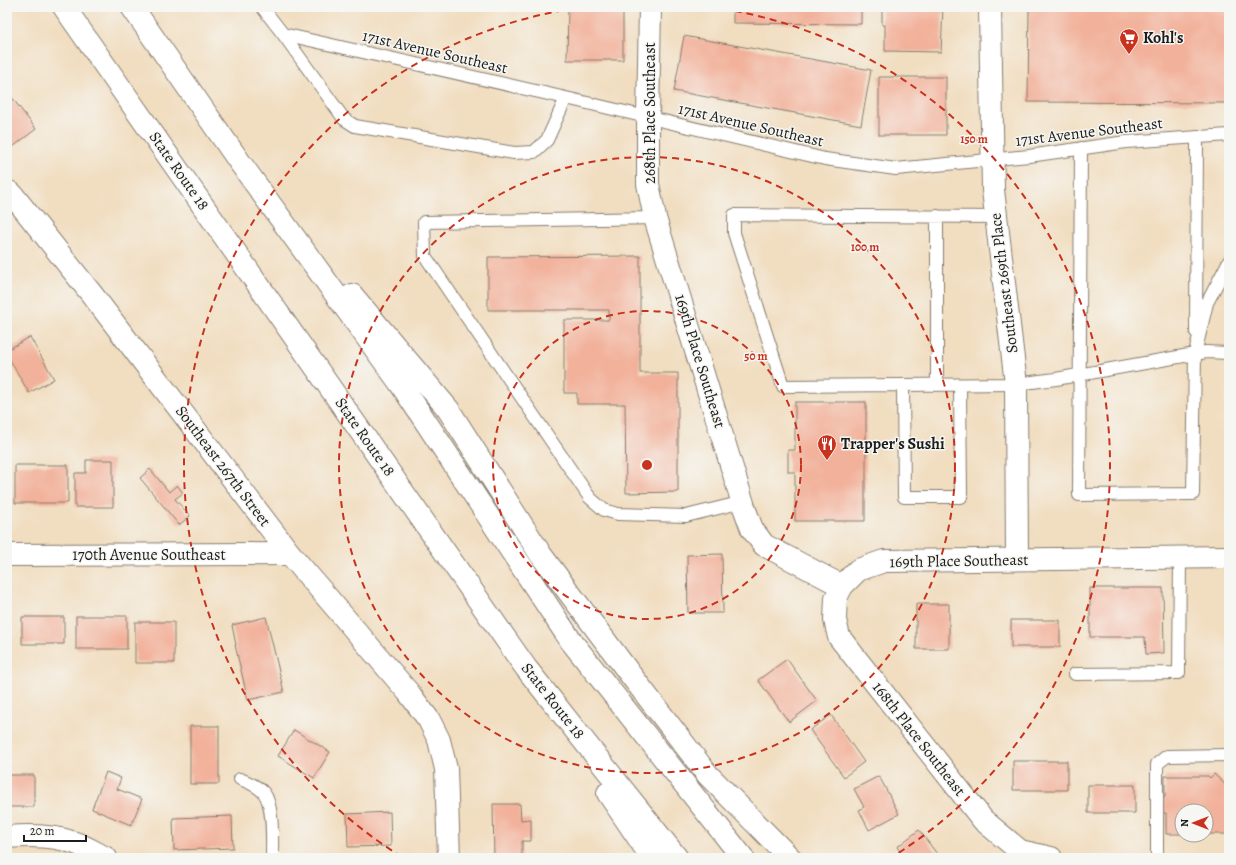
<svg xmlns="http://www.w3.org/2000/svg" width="1236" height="865" viewBox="0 0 1236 865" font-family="Alegreya,serif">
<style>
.building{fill:#f2b19a}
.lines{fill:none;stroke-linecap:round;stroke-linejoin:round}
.service-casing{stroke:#867c6e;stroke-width:14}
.minor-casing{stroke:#867c6e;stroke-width:24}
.tertiary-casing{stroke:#867c6e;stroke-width:24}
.motorway-casing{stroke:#867c6e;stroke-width:24}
.service{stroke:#fff;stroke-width:12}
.minor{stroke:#fff;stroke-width:22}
.tertiary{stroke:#fff;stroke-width:22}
.motorway{stroke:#fff;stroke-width:22}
.ring{fill:none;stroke:#c8321e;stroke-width:2;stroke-dasharray:7 5}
.labels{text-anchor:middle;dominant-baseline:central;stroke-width:3;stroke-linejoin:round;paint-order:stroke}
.poi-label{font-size:16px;font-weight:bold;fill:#1c1c1c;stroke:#f6f6f2;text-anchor:start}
.street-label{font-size:16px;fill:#1c1c1c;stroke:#f6f6f2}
.centre{fill:#c8321e;stroke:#f6f6f2;stroke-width:2}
.ring-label{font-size:12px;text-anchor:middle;font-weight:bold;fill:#c8321e;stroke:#f6f6f2;stroke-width:3;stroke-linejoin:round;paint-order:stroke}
</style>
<rect width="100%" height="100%" fill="#f6f6f2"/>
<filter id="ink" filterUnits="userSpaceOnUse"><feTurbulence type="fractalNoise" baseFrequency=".025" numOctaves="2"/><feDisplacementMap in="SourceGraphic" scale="8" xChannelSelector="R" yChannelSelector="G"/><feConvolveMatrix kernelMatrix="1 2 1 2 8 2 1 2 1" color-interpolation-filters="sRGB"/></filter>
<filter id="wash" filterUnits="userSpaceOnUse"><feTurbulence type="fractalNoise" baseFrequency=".012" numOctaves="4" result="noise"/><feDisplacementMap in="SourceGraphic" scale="16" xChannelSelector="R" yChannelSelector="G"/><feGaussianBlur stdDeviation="0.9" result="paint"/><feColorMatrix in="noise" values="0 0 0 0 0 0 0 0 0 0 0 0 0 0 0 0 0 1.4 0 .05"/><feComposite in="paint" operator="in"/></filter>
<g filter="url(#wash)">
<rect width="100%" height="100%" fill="#f1ddbf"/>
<g id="blocks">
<!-- building -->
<path class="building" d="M487,7H499V10H487Z
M568,7H623V60H567Z
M733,7H861V24L733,23Z
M882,7H943L941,52L885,51V25H882Z
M1029,7H1229V103L1028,102Z
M684,36L871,70L861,125L674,91Z
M879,77H946V135H879Z
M7,91L36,129L10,149L7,145Z
M640,256V373H678V492L626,493L625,404H577V393H564V320H609V310H488V257Z
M30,337L54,379L29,393L7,355V350Z
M795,402H866V481H865V521H795V472H788V450H795Z
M86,460H113V507H75V473H86Z
M15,465H68V503H15Z
M150,469L169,492L177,485L183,493L175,499L190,516L179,525L140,478Z
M722,554L723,613H688L687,555Z
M1090,588H1163L1164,653L1146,654L1145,637H1090Z
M916,604H949V649H916Z
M76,616H127V649H76Z
M22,617H64V644H22Z
M266,617L284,692L248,700L235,645H236L232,625Z
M1011,620H1060V647H1011Z
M135,622H174V663H135Z
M787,659L817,701L789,722L758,680Z
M831,715L864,762L844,777L810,730Z
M190,726H219V784H190Z
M294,730L330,752L314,778L278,756Z
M1013,761H1067V790H1013Z
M106,772L121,778L117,789L142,799L131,825L92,809Z
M1214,774L1229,788V834H1206V811H1182V834H1166V813H1162V797H1165V776H1208L1210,778Z
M7,775H34V807H7Z
M879,776L899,814L869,830L859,810L864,807L854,789Z
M1088,785H1135V813H1088Z
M493,804H520L521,820L531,819V841H522V858H494Z
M390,812L391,846L348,847L347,814Z
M232,816L233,848L174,850L173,818Z
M919,830L940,858H905L897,847Z"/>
</g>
</g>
<g filter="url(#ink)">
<use href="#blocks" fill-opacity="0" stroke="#867c6e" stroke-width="1"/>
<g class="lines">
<defs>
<path id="service" d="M262,7L283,34L566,98L825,159L896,169L1029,156L1126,142L1229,135
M283,34L344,119L355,126L514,153L534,152L547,140L566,98
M1081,148L1079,495L1193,494L1195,353L1207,303L1229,261
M937,216V385
M997,217L734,215V233L783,386L1016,384L1056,379L1206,352L1229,353
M655,218L424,222L425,256L590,498L604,510L618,514L686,516L743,502
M1196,332L1197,137
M903,385L904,497H961L960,385
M1075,674L1179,673L1180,558
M240,779C248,782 258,786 264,793C274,806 272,842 272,858
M1157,858V764L1167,756L1229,755"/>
<path id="minor" d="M650,7L648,117V184L655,218L745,510L752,529L764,545L842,586
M990,7L993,190L1016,384L1017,559
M7,555L290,554
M7,837C29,835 54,835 75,843C85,846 96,853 106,858
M1051,858L1020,851L983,820L839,637L835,620L836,598L842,586L858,570L884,561L1229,557"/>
<path id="tertiary" d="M7,191L12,194L94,297L290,554L408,692L429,720L439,740L446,769L449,858"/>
<path id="motorway" d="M64,7L526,668L677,858
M132,7L241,164L400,383L571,641L743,858
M352,295L448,409L541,555L630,674L708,775L790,858
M608,793L652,858"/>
</defs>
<!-- service casing -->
<use href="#service" class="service-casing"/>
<!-- minor casing -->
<use href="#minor" class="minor-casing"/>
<!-- tertiary casing -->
<use href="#tertiary" class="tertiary-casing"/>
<!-- motorway casing -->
<use href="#motorway" class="motorway-casing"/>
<!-- service -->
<use href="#service" class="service"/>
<!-- minor -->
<use href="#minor" class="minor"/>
<!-- tertiary -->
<use href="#tertiary" class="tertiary"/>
<!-- motorway -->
<use href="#motorway" class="motorway"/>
</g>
</g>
<!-- distance rings -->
<g class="ring">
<circle cx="647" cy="465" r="154"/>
<circle cx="647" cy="465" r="308"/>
<path d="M402 857A462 462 0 0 1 583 7M711 7A462 462 0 0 1 892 857"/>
</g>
<!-- icons -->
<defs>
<symbol id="supermarket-pin" viewBox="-11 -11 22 30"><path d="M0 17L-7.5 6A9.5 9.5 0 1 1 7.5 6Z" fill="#c8321e" stroke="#f6f6f2"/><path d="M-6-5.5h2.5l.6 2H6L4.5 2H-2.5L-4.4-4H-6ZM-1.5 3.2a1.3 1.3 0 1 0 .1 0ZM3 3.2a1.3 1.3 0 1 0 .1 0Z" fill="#fff"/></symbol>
<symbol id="restaurant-pin" viewBox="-11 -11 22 30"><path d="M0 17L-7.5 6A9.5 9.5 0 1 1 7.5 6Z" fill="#c8321e" stroke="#f6f6f2"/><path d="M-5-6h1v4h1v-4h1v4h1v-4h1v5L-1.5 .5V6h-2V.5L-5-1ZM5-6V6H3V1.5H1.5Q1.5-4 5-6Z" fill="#fff"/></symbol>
</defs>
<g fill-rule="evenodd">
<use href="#supermarket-pin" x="1118" y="27" width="22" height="30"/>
<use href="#restaurant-pin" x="816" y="433" width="22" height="30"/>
</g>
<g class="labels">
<!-- poi labels -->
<g class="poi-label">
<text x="1143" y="38">Kohl's</text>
<text x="841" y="444">Trapper's Sushi</text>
</g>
<!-- street labels -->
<g class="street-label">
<text transform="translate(435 52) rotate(13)">171st Avenue Southeast</text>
<text transform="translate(650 113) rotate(-90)">268th Place Southeast</text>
<text transform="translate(751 125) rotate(13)">171st Avenue Southeast</text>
<text transform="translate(1089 132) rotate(-7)">171st Avenue Southeast</text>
<text transform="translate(179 171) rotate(55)">State Route 18</text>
<text transform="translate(1004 283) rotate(-97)">Southeast 269th Place</text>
<text transform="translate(700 361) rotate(73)">169th Place Southeast</text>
<text transform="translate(365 437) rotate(55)">State Route 18</text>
<text transform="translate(223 466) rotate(53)">Southeast 267th Street</text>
<text x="149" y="555">170th Avenue Southeast</text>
<text transform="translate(959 561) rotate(-1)">169th Place Southeast</text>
<text transform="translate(553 701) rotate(52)">State Route 18</text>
<text transform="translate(919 739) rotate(52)">168th Place Southeast</text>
</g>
</g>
<circle cx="647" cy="465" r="6" class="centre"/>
<g class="ring-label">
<text x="974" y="143">150 m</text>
<text x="865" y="251">100 m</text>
<text x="756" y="360">50 m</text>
</g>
<!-- margin -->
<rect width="1236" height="865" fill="none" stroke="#f6f6f2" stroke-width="24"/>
<!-- north arrow -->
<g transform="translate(1194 823) rotate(270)"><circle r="19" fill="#f6f6f2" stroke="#9f9f9c"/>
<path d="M0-3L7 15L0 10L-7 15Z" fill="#c8321e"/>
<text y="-6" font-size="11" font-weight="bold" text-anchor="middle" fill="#1c1c1c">N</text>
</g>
<!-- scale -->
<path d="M24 835v6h62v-6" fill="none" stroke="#1c1c1c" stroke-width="2"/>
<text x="30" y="835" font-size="12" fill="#1c1c1c" stroke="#f6f6f2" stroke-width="3" paint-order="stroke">20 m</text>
</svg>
